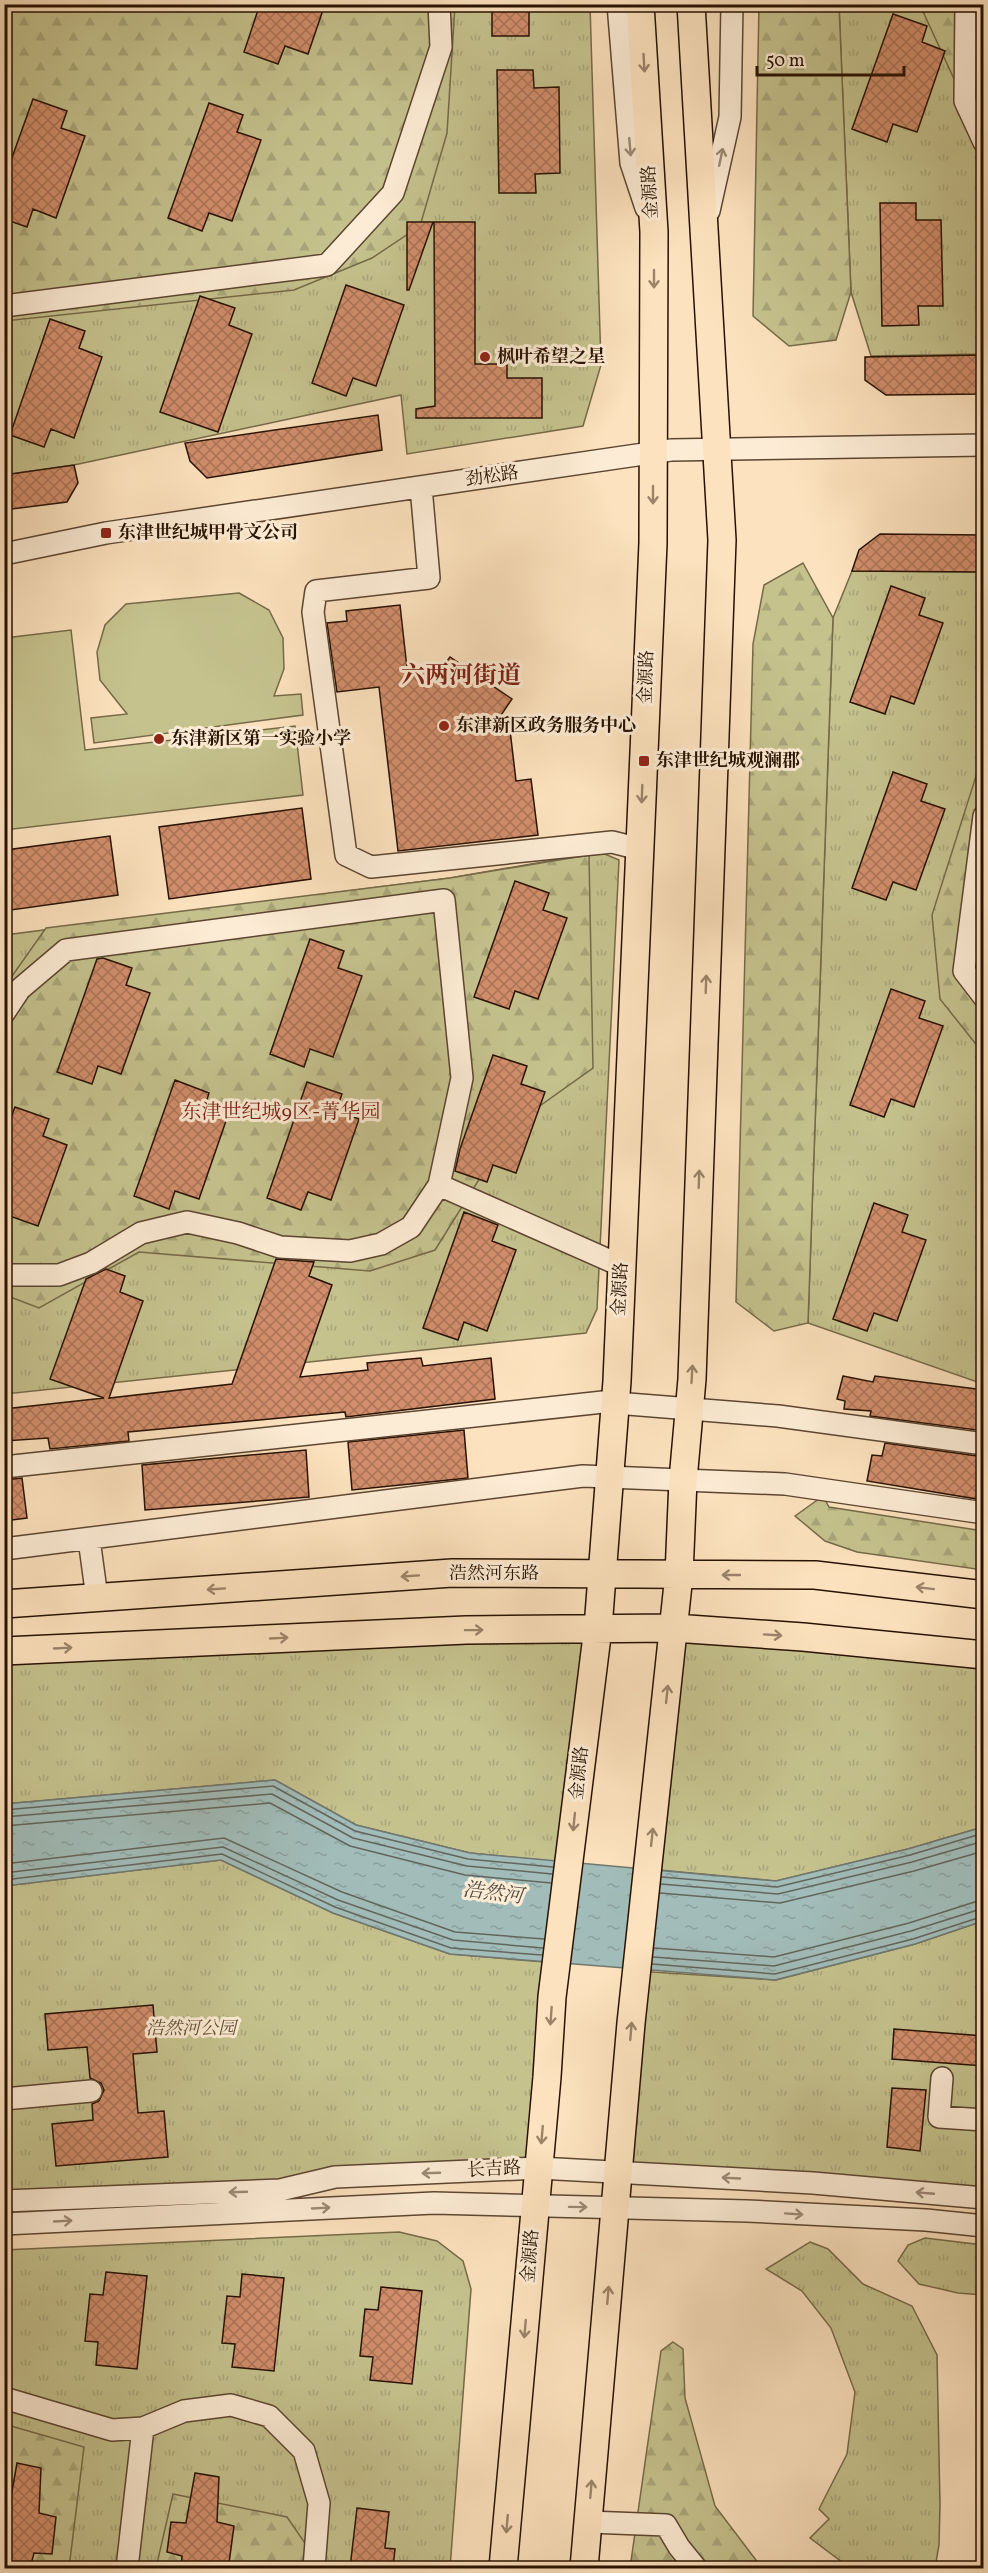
<svg xmlns="http://www.w3.org/2000/svg" width="988" height="2573" viewBox="0 0 988 2573" font-family="Vollkorn,'Noto Serif SC',serif">
<style>
.grass{fill:url(#grass-tufts);stroke:#766a48;stroke-width:1.5}
.forest{fill:url(#forest-firs);stroke:#766a48;stroke-width:1.5}
.pitch{fill:#c5c28e;stroke:#766a48;stroke-width:1.5}
.water{fill:url(#water-ripples);stroke:#707870;stroke-width:1.5}
.lines{fill:none;stroke-linecap:round;stroke-linejoin:round}
.shore{stroke:#64665e;stroke-width:1.5}
.building{fill:url(#building-cross-hatch);stroke:#271102;stroke-width:1.5}
.minor-casing{stroke:#5c4531;stroke-width:24}
.major-casing{stroke:#271102;stroke-width:30}
.minor{stroke:#fdecd5;stroke-width:21}
.major{stroke:#fce2be;stroke-width:27}
.oneway{stroke:#9c8469}
.oneway2{stroke:#9d8976}
.poi-dot{fill:#8f2418;stroke:#fdecd5;stroke-width:2}
.labels{text-anchor:middle;dominant-baseline:central;stroke-width:6;stroke-linejoin:round;paint-order:stroke}
.street-label{font-size:18px;fill:#271102;stroke:#fdecd5}
.poi-label{font-size:18px;font-weight:bold;fill:#271102;stroke:#fdecd5;text-anchor:start}
.park-label{font-size:18px;font-style:italic;fill:#5e4f33;stroke:#fdecd5}
.neighbourhood-label{font-size:20px;fill:#7a1f14;stroke:#fdecd5}
.water-label{font-size:20px;font-style:italic;fill:#524d42;stroke:#fdecd5}
.district-label{font-size:24px;font-weight:bold;fill:#7a1f14;stroke:#fdecd5}
</style>
<defs>
<pattern id="grass-tufts" width="24" height="20" patternUnits="userSpaceOnUse" patternTransform="scale(1.5)"><rect width="24" height="20" fill="#c5c28e"/><path d="M3 7l-1-3M5 7V3M7 7l1-3M15 17l-1-3M17 17v-4M19 17l1-3" fill="none" stroke="#a9a679"/></pattern>
<pattern id="forest-firs" width="22" height="20" patternUnits="userSpaceOnUse" patternTransform="scale(1.5)"><rect width="22" height="20" fill="#c5c28e"/><path d="M5 1l3.5 6h-7zM16 11l3.5 6h-7z" fill="#a9a679"/></pattern>
<pattern id="water-ripples" width="26" height="14" patternUnits="userSpaceOnUse" patternTransform="scale(1.5)"><rect width="26" height="14" fill="#a1bcb9"/><path d="M2 4q2-2 4 0t4 0M15 11q2-2 4 0t4 0" fill="none" stroke="#8ba19d"/></pattern>
<pattern id="building-cross-hatch" width="8" height="8" patternUnits="userSpaceOnUse" patternTransform="scale(1.5)"><rect width="8" height="8" fill="#d28e6c"/><path d="M0 0l8 8M0 8l8-8" fill="none" stroke="#aa7357"/></pattern>
</defs>
<rect width="100%" height="100%" fill="#fce2be"/>
<filter id="stains"><feTurbulence type="fractalNoise" baseFrequency=".00333" numOctaves="4"/><feColorMatrix values="0 0 0 0 .2 0 0 0 0 .09 0 0 0 0 .02 0 0 0 .5 -.17"/></filter>
<radialGradient id="worn" r=".72"><stop offset=".6" stop-color="#630" stop-opacity="0"/><stop offset="1" stop-color="#630" stop-opacity=".3"/></radialGradient>
<!-- grass -->
<path class="grass" d="M4,5H590L601,365L583,426L407,454L401,395L74,465L5,475Z
M839,5H983V354L871,356L851,292Z
M852,571L983,572V1384L808,1323L833,618Z
M600,852L619,860L597,1309L586,1333L5,1394V935L450,878Z
M598,1628L570,1863L470,1853L356,1825L275,1780L5,1804L4,1651Z
M674,1628L983,1655V1827L908,1849L776,1881L648,1869Z
M221,1860L333,1913L450,1954L557,1963L539,2168L5,2201L4,1886Z
M983,1921V2198L618,2172L637,1971L776,1980L915,1944Z
M399,2232L437,2241L463,2261L471,2289L450,2568H5L4,2250Z
M925,2238L983,2245V2295L958,2293L919,2284L898,2261L908,2245Z
M810,2242L828,2249L863,2284L912,2306L937,2355L940,2505L939,2545L935,2568H850L810,2538L829,2519L819,2509L847,2454L855,2392L831,2328L802,2291L766,2269Z"/>
<!-- forest -->
<path class="forest" d="M4,5H455L447,133L420,226L372,258L294,290L5,321Z
M759,5H839L851,292L836,340L789,346L753,316Z
M920,5H983V142Z
M803,563L833,618L808,1323L774,1331L736,1302L753,644L764,585Z
M983,754V1053L940,999L932,915Z
M589,855L593,1068L513,1125L435,1250L370,1271L139,1252L39,1308L5,1295V986L46,928L450,878Z
M823,1496L829,1507L983,1531V1570L857,1552L825,1541L795,1516Z
M673,2342L683,2349L685,2398L715,2506L762,2568H630L661,2351Z
M4,2424L84,2447L69,2568H5Z
M173,2494L287,2517L322,2568H156Z"/>
<!-- pitch -->
<path class="pitch" d="M239,593L269,610L283,638L284,669L274,696L301,694L303,715L94,743L91,718L127,714L100,680L97,652L105,625L126,604Z
M71,630L85,750L295,726L303,795L5,830V638Z"/>
<!-- water -->
<path class="water" d="M275,1780L356,1825L470,1853L776,1881L908,1849L983,1827V1921L915,1944L775,1980L450,1954L333,1913L221,1860L5,1886L4,1804Z"/>
<g class="lines">
<!-- shore -->
<path class="shore" d="M4,1810L273,1786L355,1831L468,1859L553,1867
M4,1817L272,1794L353,1838L467,1866L552,1874
M4,1826L270,1803L350,1846L465,1875L551,1883
M4,1864L224,1838L342,1892L455,1932L544,1939
M4,1873L223,1847L338,1900L453,1940L543,1948
M662,1877L777,1887L910,1855L984,1833
M4,1880L222,1854L335,1907L451,1948L542,1955
M661,1884L778,1894L912,1862L984,1841
M660,1893L780,1903L914,1871L984,1851
M654,1948L774,1957L909,1923L984,1899
M653,1957L774,1966L911,1931L984,1908
M652,1964L775,1974L913,1939L984,1916"/>
</g>
<!-- building -->
<path class="building" d="M260,4L276,9L278,4H325L308,54L285,46L278,64L244,52Z
M492,4H529V36H492Z
M893,14L927,26L922,42L945,51L917,132L893,124L887,142L852,129Z
M497,70H533L534,88L559,87L560,173L535,174L536,193H499Z
M33,99L67,111L61,128L85,136L56,218L33,209L27,227L4,219V180Z
M209,103L243,115L237,132L261,140L232,221L209,213L202,231L168,218Z
M880,203H916V220H941L943,306H918L919,325L882,326Z
M407,222H433L409,290H407Z
M434,222H475V364H507V378H542V418H416V409L435,406Z
M346,285L404,305L376,386L353,378L346,396L312,383Z
M200,296L235,308L229,325L252,334L218,432L160,412Z
M50,319L85,331L79,348L102,357L74,438L51,429L44,447L10,435Z
M984,355V394L886,395L865,380V357Z
M378,415L382,450L207,478L190,461L185,443Z
M74,465L78,483L67,502L4,510V475Z
M880,534L984,535V572L852,571L859,550Z
M891,586L925,598L919,615L943,623L914,704L891,696L885,714L850,702Z
M400,605L407,668L424,666L437,675L450,657L512,699L497,721L510,730L516,781L531,779L538,835L398,851L379,687L337,692L327,623L347,621L346,611Z
M893,772L927,784L921,801L945,809L916,890L893,882L886,900L852,888Z
M302,808L311,879L169,899L159,827Z
M110,836L118,895L4,911V887L11,886L6,850Z
M515,881L549,893L543,910L567,918L538,999L515,991L509,1009L474,997Z
M310,939L344,951L338,968L362,976L333,1057L310,1049L304,1067L270,1054Z
M103,958L132,968L126,985L150,993L121,1074L98,1066L92,1084L57,1072L97,959Z
M891,989L925,1001L919,1018L943,1026L914,1107L891,1099L884,1117L850,1105Z
M493,1055L527,1066L521,1084L545,1092L516,1173L493,1165L487,1182L455,1171L460,1149Z
M175,1080L209,1093L204,1110L227,1118L199,1199L175,1191L169,1209L134,1196Z
M307,1082L342,1094L336,1111L359,1119L331,1200L308,1192L301,1210L267,1198Z
M15,1107L49,1119L43,1136L67,1145L38,1226L4,1214V1136Z
M874,1203L908,1215L902,1232L926,1240L897,1321L874,1313L867,1331L833,1319Z
M464,1212L498,1225L492,1241L516,1250L487,1331L464,1322L458,1340L423,1328Z
M276,1259L314,1262L309,1276L332,1285L300,1377L368,1370L367,1363L421,1358L423,1366L491,1358L495,1399L346,1417L345,1412L128,1432L129,1441L50,1449L48,1438L4,1441V1409L104,1398L50,1379L86,1279L106,1269L125,1276L120,1292L143,1301L109,1398L232,1384Z
M843,1376L873,1382L875,1376L984,1390V1431L870,1416L871,1411L844,1409L845,1401L837,1399Z
M464,1430L468,1478L352,1490L348,1442Z
M885,1443L984,1457V1497H977V1499L867,1481L872,1455L882,1456Z
M306,1450L309,1497L145,1510L142,1465Z
M22,1478L27,1518L4,1521V1480Z
M153,2005L157,2052L133,2054L138,2113L164,2111L168,2157L56,2166L52,2124L93,2120L92,2104L99,2101L104,2090L101,2083L90,2078L87,2047L48,2050L45,2014Z
M894,2029L984,2036V2066L892,2059Z
M892,2088L926,2090L920,2151L887,2147Z
M106,2272L147,2276L137,2369L96,2365L98,2342L85,2341L90,2294L103,2295Z
M242,2274L284,2278L274,2371L232,2367L235,2344L222,2343L227,2296L240,2297Z
M381,2287L422,2291L412,2384L370,2380L373,2357L360,2356L365,2309L378,2310Z
M17,2463L41,2468L39,2513L56,2517L52,2554L34,2553L30,2568H4V2514H8Z
M195,2473L219,2477L217,2522L234,2526L229,2563L212,2562L210,2568H181L182,2556L167,2552L171,2522L186,2523Z
M357,2508L389,2512L385,2548L395,2549L393,2568H350Z"/>
<g class="lines">
<defs>
<path id="minor" d="M618,4L631,163L646,208
M966,4L965,101L984,142
M709,211L730,117L732,4
M4,306L327,265L393,193L441,47L439,4
M421,487L429,578L316,591L313,612L346,855L371,867L612,842L640,849
M4,554L106,533L671,450L984,445
M984,816L964,971L984,997
M4,1013L20,989L66,950L444,900L462,1078L439,1185L411,1227L381,1244L350,1251L280,1247L238,1233L187,1222L141,1233L91,1263L59,1275H4
M439,1185L622,1266
M4,1467L603,1402L778,1416L984,1444
M89,1539L97,1598
M4,1549L583,1476L785,1484L984,1513
M942,2078L939,2117L984,2120
M4,2099L91,2091
M4,2201L280,2190L335,2177L539,2168L813,2183L984,2198
M4,2224L434,2203L747,2211L926,2220L984,2226
M4,2398L112,2430L143,2428L184,2411L231,2405L269,2416L304,2451L319,2503L314,2568
M589,2522L666,2525L679,2547L696,2568
M127,2568L143,2428"/>
<path id="major" d="M4,1604L452,1573L815,1575L984,1595
M4,1651L466,1630L674,1628L803,1637L984,1655
M503,2568L547,2077L552,1997L598,1628L617,1381L653,543L654,232L640,4
M584,2568L631,2023L679,1575L683,1480L692,1379L722,540L691,4"/>
</defs>
<!-- minor casing -->
<use href="#minor" class="minor-casing"/>
<!-- major casing -->
<use href="#major" class="major-casing"/>
<!-- minor -->
<use href="#minor" class="minor"/>
<!-- major -->
<use href="#major" class="major"/>
</g>
<!-- one-way arrows -->
<defs><path id="oneway-shaft" d="M-6 0H5M1.5-3L5.5 0L1.5 3" fill="none" stroke-width="1.6" stroke-linecap="round" stroke-linejoin="round" transform="scale(1.5)"/></defs>
<g class="oneway">
<use href="#oneway-shaft" transform="translate(644 63) rotate(87)"/>
<use href="#oneway-shaft" transform="translate(654 279) rotate(90)"/>
<use href="#oneway-shaft" transform="translate(653 495) rotate(90)"/>
<use href="#oneway-shaft" transform="translate(642 794) rotate(92)"/>
<use href="#oneway-shaft" transform="translate(706 984) rotate(-88)"/>
<use href="#oneway-shaft" transform="translate(699 1179) rotate(-88)"/>
<use href="#oneway-shaft" transform="translate(692 1374) rotate(-87)"/>
<use href="#oneway-shaft" transform="translate(731 1575) rotate(-180)"/>
<use href="#oneway-shaft" transform="translate(410 1576) rotate(176)"/>
<use href="#oneway-shaft" transform="translate(925 1588) rotate(-173)"/>
<use href="#oneway-shaft" transform="translate(216 1589) rotate(176)"/>
<use href="#oneway-shaft" transform="translate(474 1630) rotate(-1)"/>
<use href="#oneway-shaft" transform="translate(773 1635) rotate(4)"/>
<use href="#oneway-shaft" transform="translate(279 1638) rotate(-3)"/>
<use href="#oneway-shaft" transform="translate(63 1648) rotate(-3)"/>
<use href="#oneway-shaft" transform="translate(667 1694) rotate(-84)"/>
<use href="#oneway-shaft" transform="translate(574 1822) rotate(96)"/>
<use href="#oneway-shaft" transform="translate(652 1837) rotate(-84)"/>
<use href="#oneway-shaft" transform="translate(551 2016) rotate(94)"/>
<use href="#oneway-shaft" transform="translate(631 2031) rotate(-85)"/>
<use href="#oneway-shaft" transform="translate(542 2135) rotate(95)"/>
<use href="#oneway-shaft" transform="translate(608 2295) rotate(-85)"/>
<use href="#oneway-shaft" transform="translate(525 2329) rotate(95)"/>
<use href="#oneway-shaft" transform="translate(591 2489) rotate(-85)"/>
<use href="#oneway-shaft" transform="translate(507 2524) rotate(95)"/>
</g>
<g class="oneway2">
<use href="#oneway-shaft" transform="translate(630 147) rotate(85)"/>
<use href="#oneway-shaft" transform="translate(721 157) rotate(-78)"/>
<use href="#oneway-shaft" transform="translate(431 2173) rotate(178)"/>
<use href="#oneway-shaft" transform="translate(731 2178) rotate(-177)"/>
<use href="#oneway-shaft" transform="translate(238 2192) rotate(178)"/>
<use href="#oneway-shaft" transform="translate(925 2193) rotate(-175)"/>
<use href="#oneway-shaft" transform="translate(578 2207) rotate(1)"/>
<use href="#oneway-shaft" transform="translate(321 2208) rotate(-3)"/>
<use href="#oneway-shaft" transform="translate(794 2214) rotate(4)"/>
<use href="#oneway-shaft" transform="translate(63 2221) rotate(-3)"/>
</g>
<!-- markers -->
<g class="poi-dot">
<circle cx="485" cy="357" r="6"/>
<rect x="100" y="527" width="12" height="12" rx="3"/>
<circle cx="444" cy="726" r="6"/>
<circle cx="159" cy="739" r="6"/>
<rect x="638" y="755" width="12" height="12" rx="3"/>
</g>
<g class="labels">
<!-- street labels -->
<g class="street-label">
<text transform="translate(651 192) rotate(-93)">金源路</text>
<text transform="translate(492 477) rotate(-8)">劲松路</text>
<text transform="translate(647 677) rotate(-88)">金源路</text>
<text transform="translate(621 1289) rotate(-87)">金源路</text>
<text x="494" y="1574">浩然河东路</text>
<text transform="translate(580 1773) rotate(-84)">金源路</text>
<text transform="translate(494 2170) rotate(-3)">长吉路</text>
<text transform="translate(531 2256) rotate(-85)">金源路</text>
</g>
<!-- poi labels -->
<g class="poi-label">
<text x="497" y="357">枫叶希望之星</text>
<text x="118" y="533">东津世纪城甲骨文公司</text>
<text x="456" y="726">东津新区政务服务中心</text>
<text x="171" y="739">东津新区第一实验小学</text>
<text x="656" y="761">东津世纪城观澜郡</text>
</g>
<!-- park labels -->
<g class="park-label">
<text x="191" y="2029">浩然河公园</text>
</g>
<!-- neighbourhood labels -->
<g class="neighbourhood-label">
<text x="281" y="1113">东津世纪城9区-菁华园</text>
</g>
<!-- water labels -->
<g class="water-label">
<text transform="translate(493 1894) rotate(7)">浩然河</text>
</g>
<!-- district labels -->
<g class="district-label">
<text x="461" y="677">六两河街道</text>
</g>
</g>
<!-- margin -->
<rect width="988" height="2573" fill="none" stroke="#fce2be" stroke-width="24"/>
<rect x="6" y="6" width="976" height="2561" fill="none" stroke="#271102" stroke-width="3"/>
<rect x="12" y="12" width="964" height="2549" fill="none" stroke="#271102" stroke-width="1.5"/>
<!-- scale -->
<path d="M757 66v9h147v-9" fill="none" stroke="#271102" stroke-width="3"/>
<text x="766" y="66" font-size="18" fill="#271102" stroke="#fdecd5" stroke-width="4.5" paint-order="stroke">50 m</text>
<rect width="100%" height="100%" filter="url(#stains)"/>
<rect width="100%" height="100%" fill="url(#worn)"/>
</svg>
